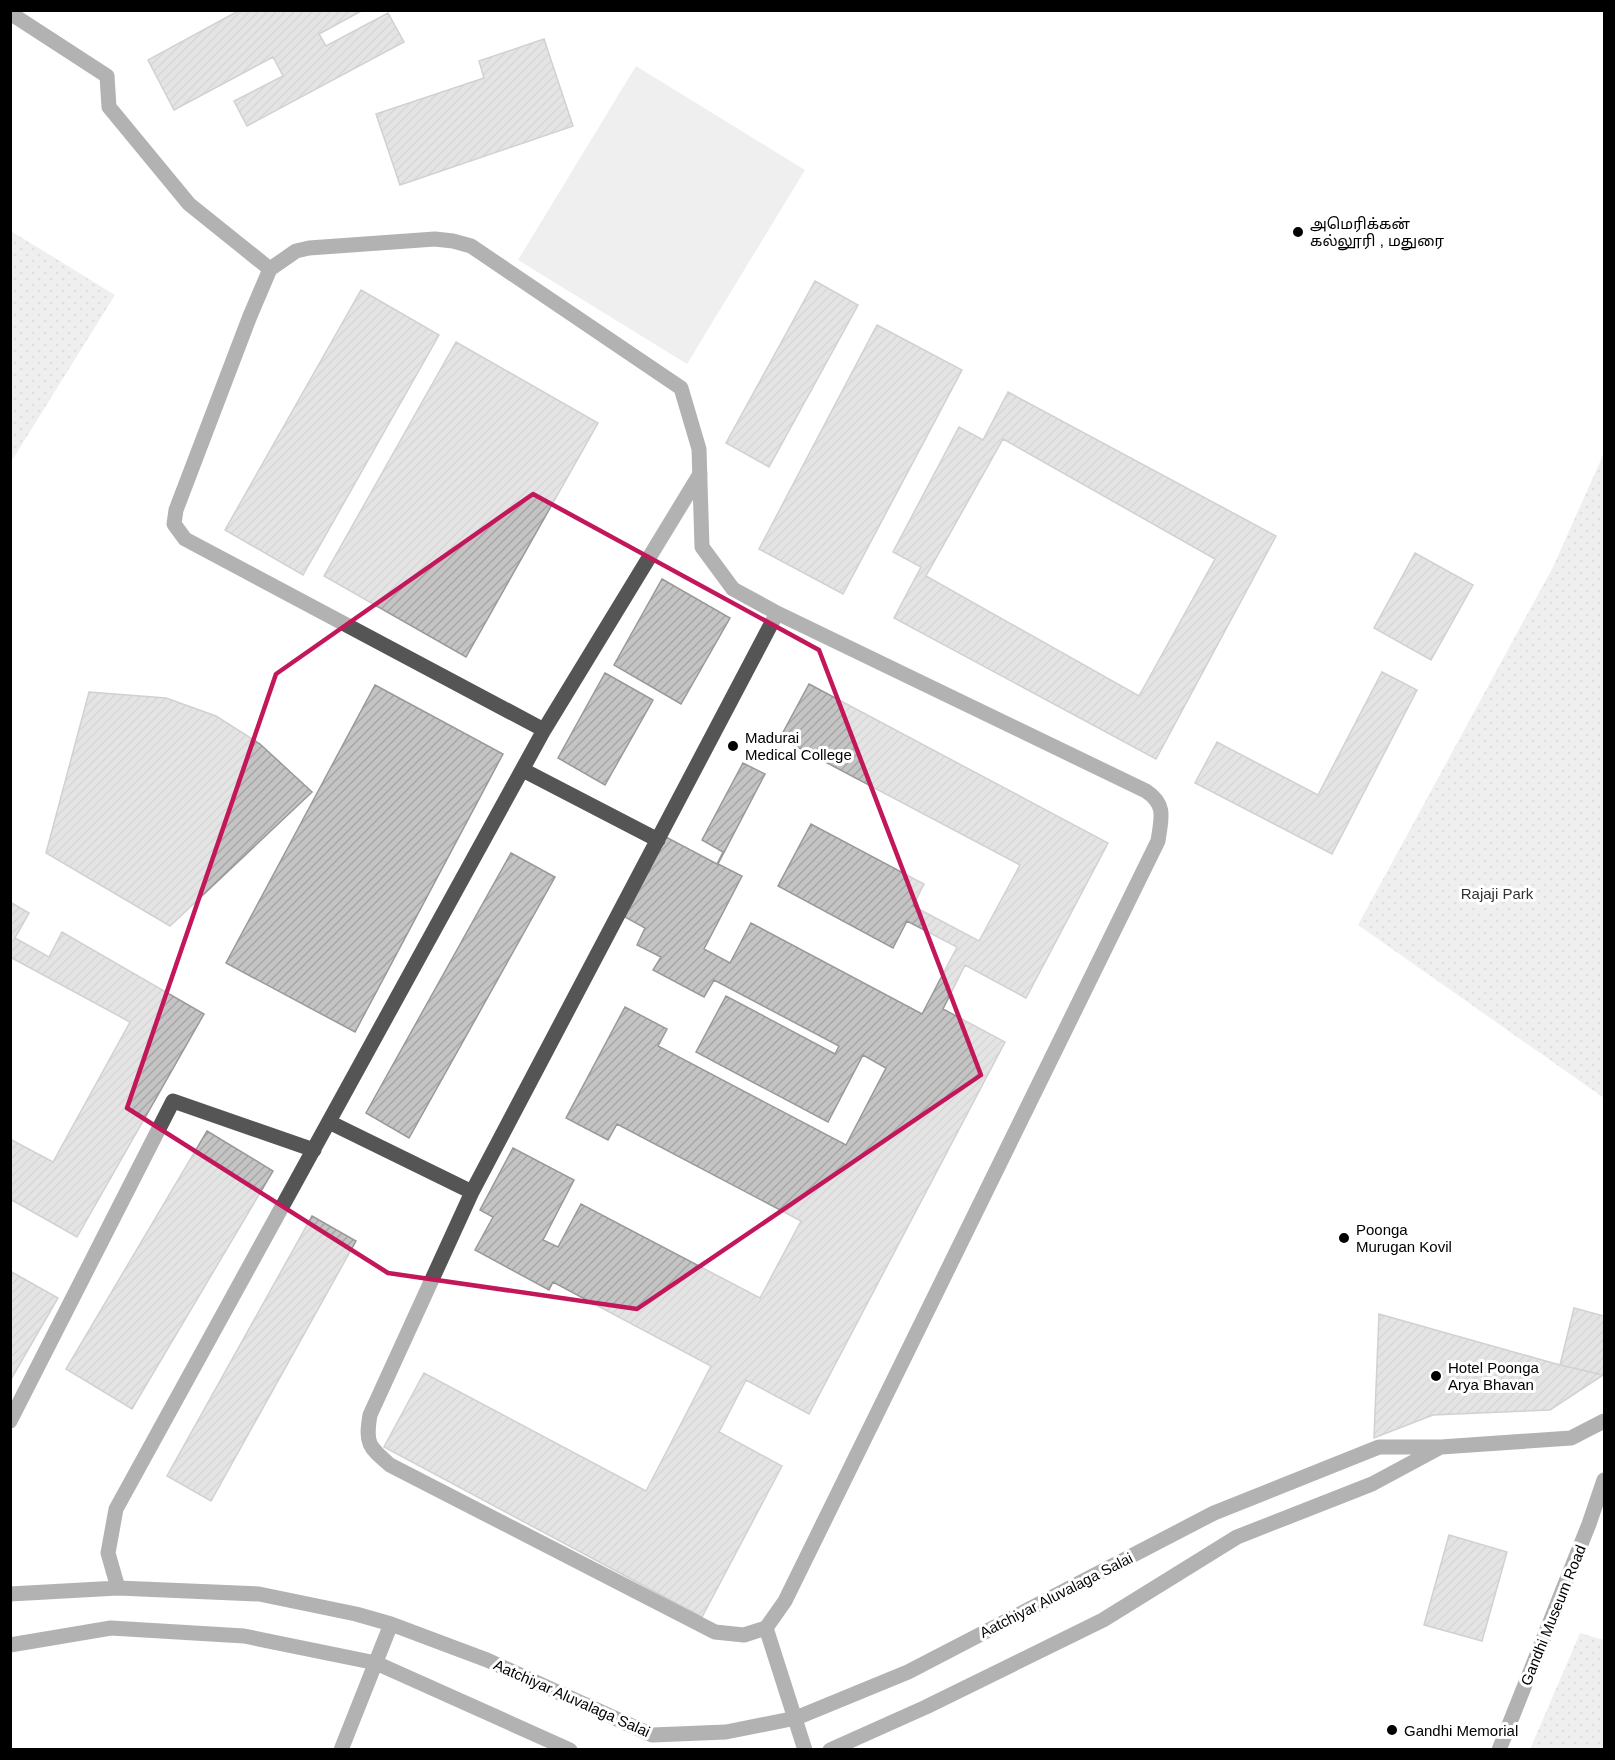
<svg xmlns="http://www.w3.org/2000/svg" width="1615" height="1760" viewBox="0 0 1615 1760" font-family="Arial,'Noto Sans Tamil',sans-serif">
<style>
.park{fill:url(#park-dots)}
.garden{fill:#dcdcdc}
.building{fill:url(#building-hatch);stroke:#999;stroke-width:1.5;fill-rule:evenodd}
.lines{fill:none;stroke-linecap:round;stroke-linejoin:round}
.minor{stroke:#555;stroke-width:15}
.marked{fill:none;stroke:#c2185b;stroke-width:4.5;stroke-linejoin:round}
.poi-dot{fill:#000;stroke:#fff;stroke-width:2}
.labels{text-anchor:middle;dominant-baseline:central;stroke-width:6;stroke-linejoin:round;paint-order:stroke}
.poi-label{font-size:15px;fill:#000;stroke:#fff;text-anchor:start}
.park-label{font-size:15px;fill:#333;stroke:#fff}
.street-label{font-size:15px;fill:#000;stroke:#fff}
</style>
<defs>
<pattern id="park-dots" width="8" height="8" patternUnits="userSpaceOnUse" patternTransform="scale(1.5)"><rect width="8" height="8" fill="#dcdcdc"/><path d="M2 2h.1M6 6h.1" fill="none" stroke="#bbb" stroke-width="1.8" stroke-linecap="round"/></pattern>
<pattern id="building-hatch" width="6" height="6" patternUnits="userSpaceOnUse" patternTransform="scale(1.5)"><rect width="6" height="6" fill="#c4c4c4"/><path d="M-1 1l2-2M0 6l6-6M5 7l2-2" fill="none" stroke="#a7a7a7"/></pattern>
</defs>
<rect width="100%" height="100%" fill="#fff"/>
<!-- park -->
<path class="park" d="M11,231L115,295L11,462Z
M1604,453V1098L1358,925L1553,567Z
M1580,1633L1604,1640V1749H1530Z"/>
<!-- garden -->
<path class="garden" d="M636,66L805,170L687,364L518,260Z"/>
<!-- building -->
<path class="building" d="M240,10H363L319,34L326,46L388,13L404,42L247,126L234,101L283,76L273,57L174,110L148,60Z
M544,39L573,126L400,185L376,114L484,78L479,61Z
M815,281L858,305L769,467L726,443Z
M361,290L439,335L303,575L225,530Z
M877,325L962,370L843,594L759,549Z
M456,342L598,423L466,657L324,576Z
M1008,392L1276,536L1156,759L894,618L921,567L893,552L959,427L983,440ZM1003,439L1215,559L1139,696L926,576Z
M1415,553L1473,585L1431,660L1374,628Z
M662,579L730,618L681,704L614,665Z
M1382,672L1417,690L1332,854L1195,783L1217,742L1318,795Z
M605,673L653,700L605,785L558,758Z
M809,684L1108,843L1026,998L965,965L943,1009L1005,1042L809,1414L746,1380L719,1432L782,1466L702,1617L384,1447L424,1373L646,1491L711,1366L553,1282L549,1290L475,1250L493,1217L480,1210L513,1148L574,1180L543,1240L558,1247L581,1204L760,1298L801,1221L617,1124L608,1140L566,1118L625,1007L667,1029L658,1046L846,1145L886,1068L863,1055L828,1122L696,1052L726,996L835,1054L839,1046L714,980L704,997L653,970L661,957L637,945L645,928L625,917L666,837L717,864L723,852L702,840L743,763L765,774L718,864L742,876L704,949L730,963L751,923L922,1014L957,947L907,921L893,948L778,886L811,824L924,884L913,906L979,941L1020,865L780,738Z
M375,685L503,754L355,1032L226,963Z
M89,692L166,698L216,716L260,744L312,792L170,926L46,853Z
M511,853L555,877L409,1138L366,1113Z
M10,902L29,913L15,938L49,957L62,932L204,1014L77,1237L10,1199V1139L53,1162L130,1022L10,957Z
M207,1131L273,1171L132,1409L66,1369Z
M312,1216L356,1241L211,1501L167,1476Z
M10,1271L58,1298L10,1381Z
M1574,1308L1604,1316V1368L1603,1375L1560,1365Z
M1379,1314L1560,1365L1603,1375L1550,1410L1433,1415L1374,1438Z
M1449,1535L1507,1552L1482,1641L1424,1625Z"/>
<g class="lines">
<!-- minor -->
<path class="minor" d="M10,13L107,76L109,107L189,204L270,269L296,251L309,248L435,239L453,241L471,246L681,388L699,449L702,547L733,589L777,613L1146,791C1167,805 1161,819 1158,841L785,1601L766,1628L805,1750
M270,269L250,316L176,510L174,524L185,539L544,730
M523,770L658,840
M329,1122L472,1192
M10,1421L173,1101L314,1150
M118,1588L108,1553L116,1509L544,730L700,474
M10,1594L118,1588L259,1594L356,1614L391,1624L487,1660L652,1735L726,1732L796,1718L908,1672L1214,1513L1379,1447H1441L1571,1438L1604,1421
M766,1628L744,1635L715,1632L390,1465C369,1447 365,1444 370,1415L472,1192L777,613
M10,1645L111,1628L244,1636L376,1663L570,1750
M341,1750L391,1624
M830,1750L926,1707L1103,1620L1237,1537L1372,1484L1439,1448
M1499,1750L1589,1524L1604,1480"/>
</g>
<!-- marked area -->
<path d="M0 0H1615V1760H0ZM533,494L819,650L981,1075L637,1309L388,1273L127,1108L276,674Z" fill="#fff" fill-opacity=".55" fill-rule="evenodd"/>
<path class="marked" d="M533,494L819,650L981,1075L637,1309L388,1273L127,1108L276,674Z"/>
<!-- markers -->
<g class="poi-dot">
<circle cx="1298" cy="232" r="6"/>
<circle cx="733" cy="746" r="6"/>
<circle cx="1344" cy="1238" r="6"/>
<circle cx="1436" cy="1376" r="6"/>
<circle cx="1392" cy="1730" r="6"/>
</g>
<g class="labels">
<!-- poi labels -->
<g class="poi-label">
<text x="1310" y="223">அமெரிக்கன்<tspan x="1310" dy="17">கல்லூரி , மதுரை</tspan></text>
<text x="745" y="737">Madurai<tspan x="745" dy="17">Medical College</tspan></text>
<text x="1356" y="1229">Poonga<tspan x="1356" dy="17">Murugan Kovil</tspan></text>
<text x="1448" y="1367">Hotel Poonga<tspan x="1448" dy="17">Arya Bhavan</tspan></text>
<text x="1404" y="1730">Gandhi Memorial</text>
</g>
<!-- park labels -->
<g class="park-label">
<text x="1497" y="893">Rajaji Park</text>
</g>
<!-- street labels -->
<g class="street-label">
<text transform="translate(1056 1595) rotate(-27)">Aatchiyar Aluvalaga Salai</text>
<text transform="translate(1553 1615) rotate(-68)">Gandhi Museum Road</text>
<text transform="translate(572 1698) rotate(24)">Aatchiyar Aluvalaga Salai</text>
</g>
</g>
<!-- border -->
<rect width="1615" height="1760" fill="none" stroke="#000000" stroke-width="24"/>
</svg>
